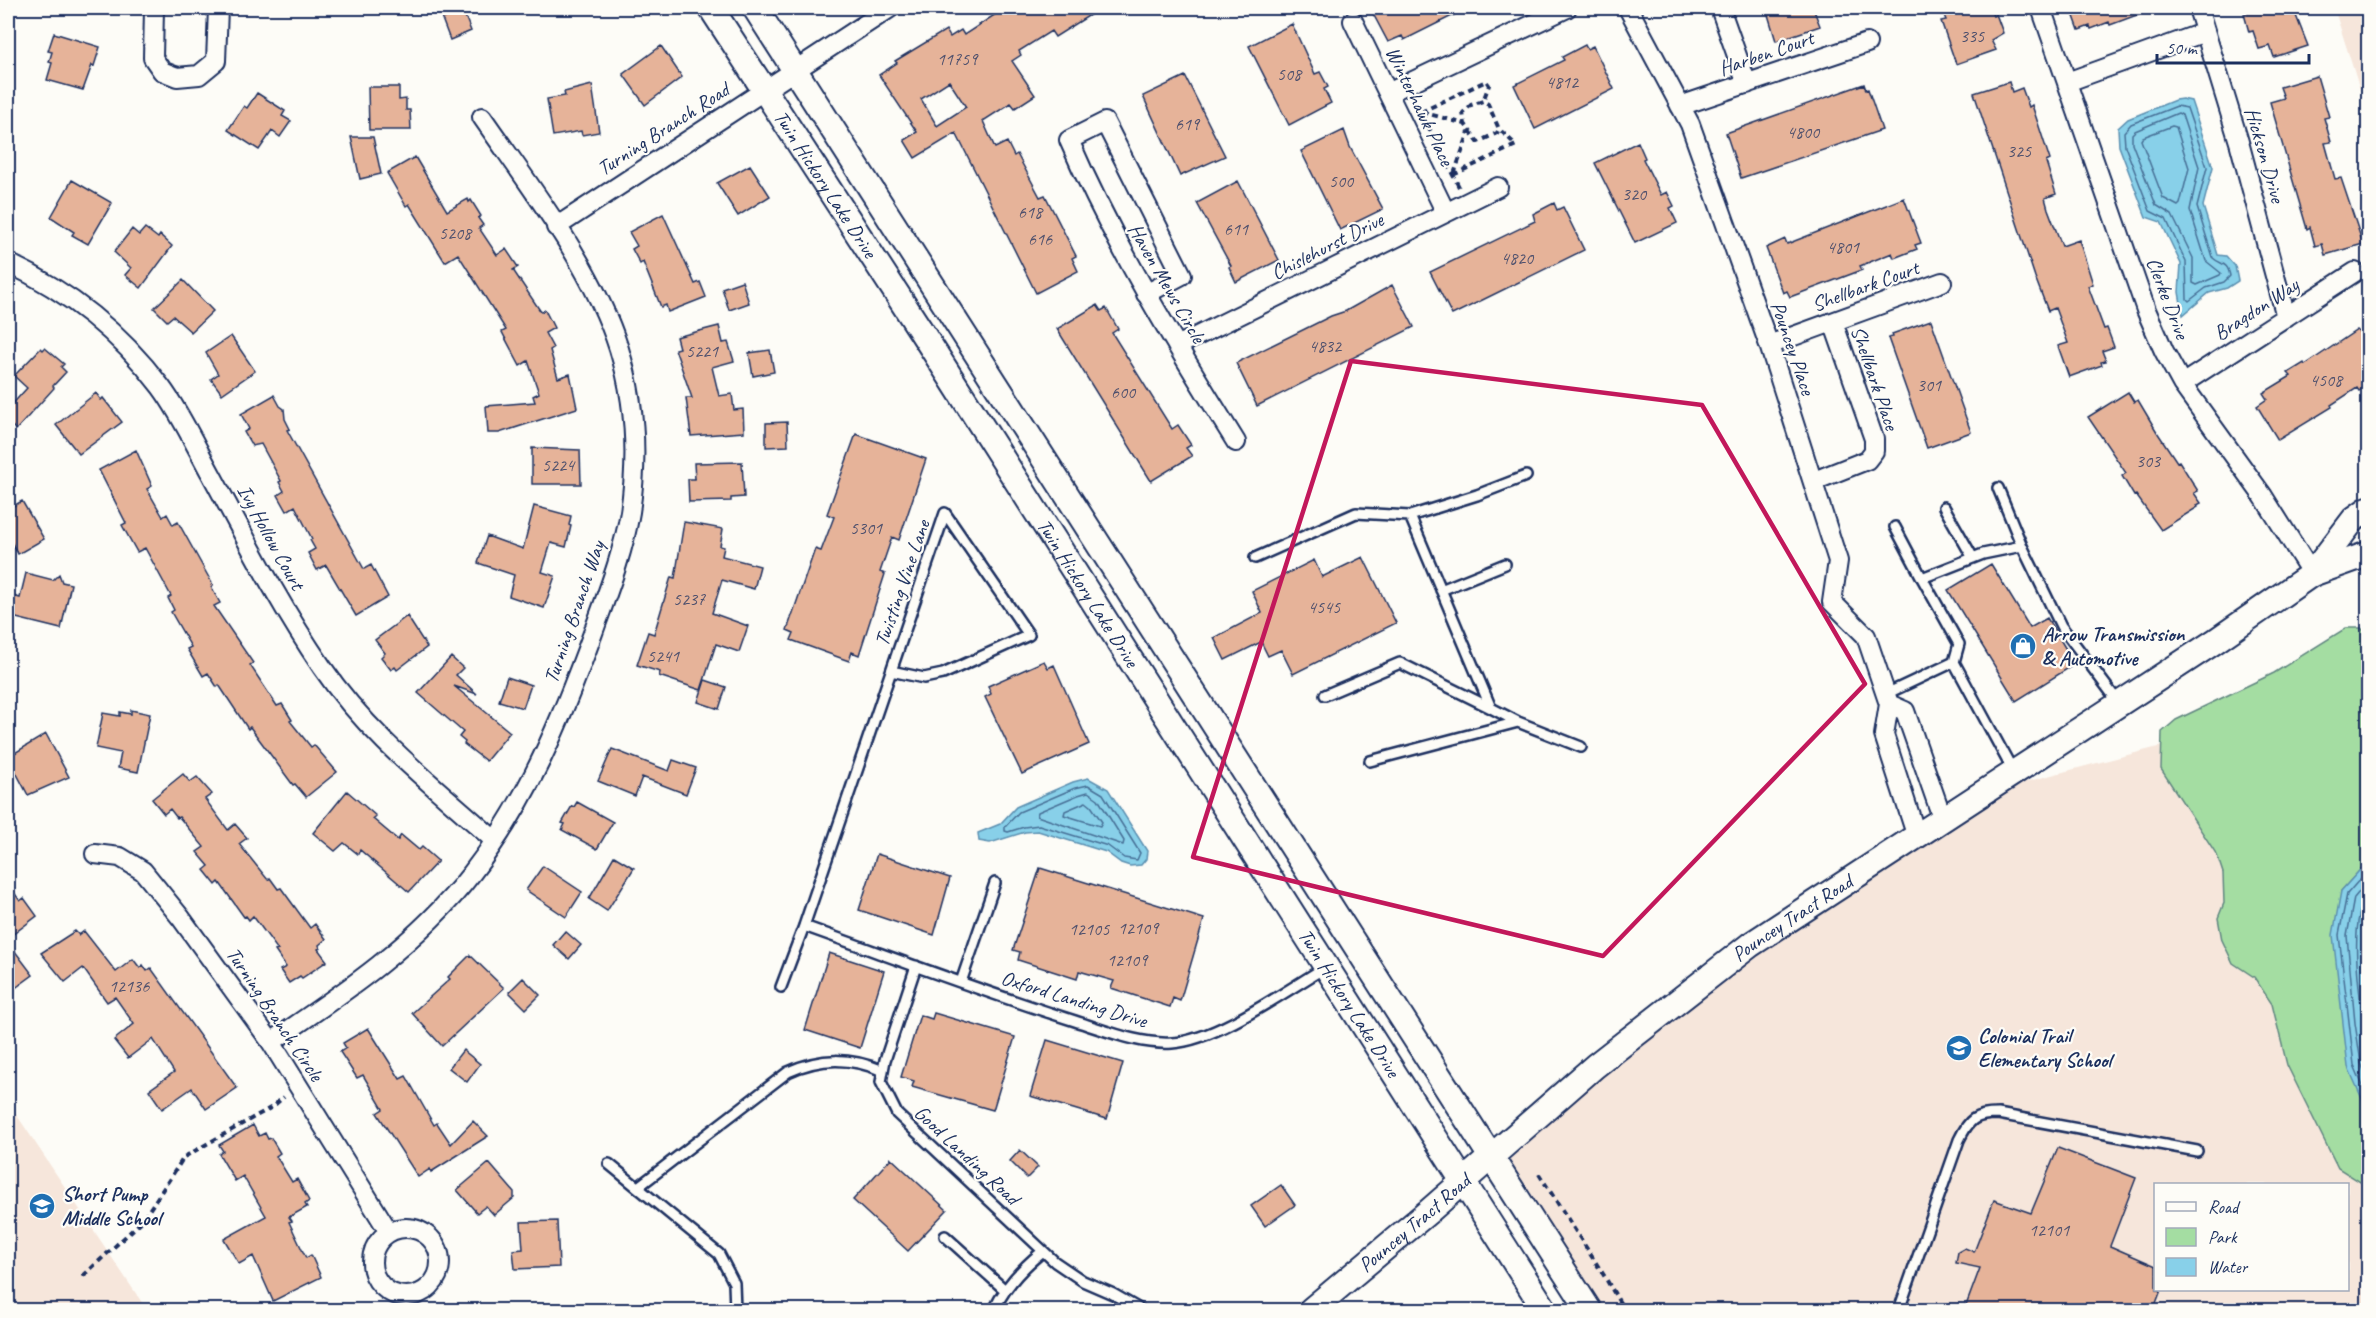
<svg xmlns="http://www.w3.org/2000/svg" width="2376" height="1318" viewBox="0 0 2376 1318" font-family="Caveat,sans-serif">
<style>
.built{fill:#f6e6db;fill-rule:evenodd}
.green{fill:#a4dda2;stroke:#608680;stroke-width:1.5}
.water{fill:#88d0e9;stroke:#5c90b1;stroke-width:1.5}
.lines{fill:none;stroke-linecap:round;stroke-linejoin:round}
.shore{stroke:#476f96;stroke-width:1.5}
.building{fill:#e6b399;stroke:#1b2f5e;stroke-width:1.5;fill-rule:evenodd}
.lane-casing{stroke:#1b2f5e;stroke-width:14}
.street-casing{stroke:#1b2f5e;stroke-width:22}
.secondary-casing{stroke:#1b2f5e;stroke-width:28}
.path{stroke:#1b2f5e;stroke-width:4;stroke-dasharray:6 4.5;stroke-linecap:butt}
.lane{stroke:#fdfcf7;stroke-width:9}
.street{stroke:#fdfcf7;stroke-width:18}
.secondary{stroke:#fdfcf7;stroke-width:24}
.marked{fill:none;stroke:#c2185b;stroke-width:4.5;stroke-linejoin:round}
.labels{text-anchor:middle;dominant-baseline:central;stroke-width:4.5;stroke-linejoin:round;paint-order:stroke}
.number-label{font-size:18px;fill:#4e506d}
.street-label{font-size:21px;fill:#1b2f5e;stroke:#fdfcf7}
.poi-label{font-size:21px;font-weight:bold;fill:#1b2f5e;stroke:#fdfcf7;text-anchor:start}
</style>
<rect width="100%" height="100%" fill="#fdfcf7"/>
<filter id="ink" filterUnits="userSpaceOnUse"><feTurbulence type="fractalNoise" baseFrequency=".0167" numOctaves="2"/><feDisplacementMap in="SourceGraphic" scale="12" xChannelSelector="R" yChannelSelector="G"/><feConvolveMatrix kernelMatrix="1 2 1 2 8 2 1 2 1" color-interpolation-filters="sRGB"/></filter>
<g filter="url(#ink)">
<!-- built -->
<path class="built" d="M2334,8H2368V115Z
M2181,741L2368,1184V1310H1589L1490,1156L1664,1011L2017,784ZM2156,1184H2348V1290H2156Z
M8,1102L147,1310H8Z"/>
<!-- green -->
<path class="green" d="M2346,628H2361L2368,635V861L2341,891L2363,1103L2368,1105V1187L2338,1168L2287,1065L2272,1004L2254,977L2233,963L2222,940L2218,918L2224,903L2223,873L2217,855L2161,769L2162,732L2176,720L2274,673Z"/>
<!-- water -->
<path class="water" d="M2182,99L2191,101L2213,167L2203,206L2218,255L2226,256L2235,266L2238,281L2227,288L2209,293L2183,315L2179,292L2181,264L2161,222L2146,217L2119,146L2118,128L2128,119L2175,100Z
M1088,778L1108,789L1147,851L1146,859L1141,865L1130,866L1121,863L1106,852L1038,831L1025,832L990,843L979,841L978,833L1000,824L1016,807L1073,782Z
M2368,861V1105L2364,1103L2348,1067L2333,935L2341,891Z"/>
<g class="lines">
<!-- shore -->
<path class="shore" d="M2177,106L2187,108L2207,167L2197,207L2213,258C2222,266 2227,261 2230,276L2224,282L2206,288L2189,301L2187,299L2186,262L2166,219L2150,211L2125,146L2124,132L2131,124Z
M2178,113L2182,115L2199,167L2190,210L2206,261L2221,273L2220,275L2197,285L2193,283V258L2172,215L2156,205L2132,143V134L2135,131Z
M2172,126L2176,127L2189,168L2180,204L2178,206L2163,198L2141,140L2143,137Z
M1088,785L1103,794L1140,853L1137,860L1124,858L1108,846L1039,825L1024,827L1008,832L1005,831V827L1019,812L1075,788Z
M1088,792L1098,799L1124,841L1123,845L1037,816L1038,812L1078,795Z
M1086,802L1091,806L1102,822L1100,826L1064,815L1065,811Z
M2368,870L2347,894L2339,935L2354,1065L2368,1098
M2368,881L2354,898L2347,936L2355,1023L2361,1063L2368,1080
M2368,895C2345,921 2363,1018 2368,1053"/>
</g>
<!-- building -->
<path class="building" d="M1005,8H1101L1055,37L1051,31L1019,51L1021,55L1012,61L1035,95L1015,108L1011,103L983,121L995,148L1007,142L1014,156L1017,154L1040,197L1045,195L1076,256L1072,258L1078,271L1036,293L956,133L915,158L904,140L917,132L879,75L897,63L895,61L946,30L950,37L961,30L964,35ZM949,81L966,107L937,126L921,99Z
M1370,8H1468L1404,40L1402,36L1388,42Z
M1766,8H1813L1820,26L1776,41Z
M1941,8H1990L1993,16L1996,14L2003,33L1991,40L1996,50L1956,64L1941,21L1946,20Z
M2071,8H2153V9L2110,25L2109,22L2091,29L2090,26L2079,30Z
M2245,8H2293L2308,46L2274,57L2270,46L2259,49L2253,31L2249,32L2244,14L2247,13Z
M463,11L471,31L450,40L442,19Z
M1292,24L1315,74L1320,72L1328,87L1324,89L1331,103L1289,125L1249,46Z
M54,33L100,47L94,66L92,65L83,90L47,80L52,63L49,62L52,52L48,51Z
M1585,45L1587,49L1593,46L1614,89L1535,129L1514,85L1564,60L1562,57Z
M661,46L682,77L645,105L623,74Z
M1185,76L1225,156L1180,176L1143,96Z
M2317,76L2329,117L2324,118L2331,142L2325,143L2335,179L2341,178L2363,244L2325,255L2322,244L2315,246L2310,227L2307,229L2270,102L2284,98L2280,87Z
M2009,82L2012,92L2022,88L2029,107L2032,105L2050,160L2046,162L2056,194L2045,198L2048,209L2062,246L2079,240L2093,284L2088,286L2104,329L2107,328L2114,347L2102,351L2106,361L2101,362L2102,365L2069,377L2058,346L2068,343L2055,308L2048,311L2035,277L1974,93Z
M1864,84L1866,90L1868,89L1882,130L1741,178L1726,133Z
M592,85L599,132L582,135L581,131L553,136L547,99L565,96L564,92Z
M368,87H399V100L406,99V110H410L411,130H369Z
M257,93L285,111L282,116L291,121L280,137L272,131L259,150L228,130L244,106L247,108Z
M1344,130L1350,147L1383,209L1340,230L1301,151Z
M351,137H373L381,174L360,179Z
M1638,142L1645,158L1643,159L1661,195L1667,192L1674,206L1670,208L1677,223L1635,243L1595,163Z
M415,157L447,211L468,199L469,202L471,200L481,216L478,218L483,225L479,228L497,255L506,249L518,267L513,270L541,312L545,310L554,328L545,333L553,348L550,350L558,378L570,374L577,408L499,433H488L486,406L535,402L533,396L539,393L528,361L520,366L502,332L506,330L458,254L445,262L409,204L406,206L387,173Z
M750,165L770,196L738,216L717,183Z
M72,180L112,203L88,244L72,235L74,232L51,217Z
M1238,181L1279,260L1236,282L1229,267L1231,266L1197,203Z
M1904,198L1921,243L1915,245L1917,249L1894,258L1892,253L1860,266L1862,270L1790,297L1787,291L1783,293L1766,248L1785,239L1787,244Z
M1554,203L1557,210L1563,207L1584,250L1452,315L1430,272L1535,221L1533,214Z
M663,214L695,284L700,282L706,297L668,312L666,305L661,307L643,262L640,264L632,249L637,246L629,232Z
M145,228L158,238L160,235L172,246L141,288L125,275L131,268L114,252L132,229L139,235Z
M183,280L213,311L191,332L173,316L167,321L154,308Z
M742,281L749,303L729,310L722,288Z
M1392,285L1414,327L1257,406L1236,363L1331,316L1346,311Z
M1097,305L1101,311L1106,308L1118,329L1112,333L1172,429L1178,425L1191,445L1186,448L1192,456L1151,481L1057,329Z
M1931,320L1971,432L1927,448L1888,338L1893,337L1892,334Z
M719,326L723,343L728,342L734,361L712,367L719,396L732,394L734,410L743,409L744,432L691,436L686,398H692L675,349L679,348L676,337Z
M2368,326V385L2359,391L2357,388L2331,405L2332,407L2278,440L2257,406L2267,399L2263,393L2291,376L2288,373L2304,363L2305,365L2357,330L2359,332Z
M231,336L255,371L222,394L211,379L218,374L206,353Z
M41,348L43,350L45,348L64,364L61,367L66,372L53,386L54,388L16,430L8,422V409L27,388L14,376Z
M770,350L774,372L753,376L749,353Z
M2128,392L2134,402L2138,400L2157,432L2177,462L2179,461L2198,491L2194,493L2201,503L2197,505L2198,507L2161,530L2136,495L2134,496L2122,476L2126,473L2088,417Z
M96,393L101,400L103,398L122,422L79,454L56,425Z
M274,395L280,406L284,409L285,419L290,429L287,430L364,569L371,565L388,597L356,616L326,565L317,570L308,553L315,549L310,540L312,539L295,506L287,511L278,495L284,491L279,482L281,481L261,444L252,446L244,432L249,429L241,414Z
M787,422L788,446L766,447V423Z
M856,434L926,459L899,540L892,537L880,572L885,574L859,655L852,652L849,661L791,640L794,633L787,630L815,549L821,551L834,517L827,514Z
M532,448L580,450L581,484H532Z
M136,450L152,486L147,489L163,517L167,514L173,525L178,522L213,585L211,587L220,603L214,606L253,663L250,665L277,706L282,704L292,720L290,721L311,747L314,745L337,772L306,797L295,784L293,785L250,727L248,729L219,685L217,687L208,673L203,676L187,649L191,647L171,612L174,610L168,598L171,596L163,581L145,548L137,552L122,525L126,523L99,470Z
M742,462L744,497L731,498V501L689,502L688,479H695L694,463Z
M22,501L44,539L18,554L8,536V509Z
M534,506L571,516L569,525L571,526L566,547L551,543L542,572L555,576L544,608L509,596L514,575L478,563L487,536L523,549Z
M684,522L723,529L720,546L724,547L722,556L760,566L754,589L722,580L712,613L748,626L739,652L716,644L701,690L659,676L660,672L637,665L648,632L654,634L671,577L675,578Z
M1363,557L1396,623L1293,674L1281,650L1268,656L1261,642L1225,660L1214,638L1262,613L1252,591L1314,560L1322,577Z
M1991,564L2030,628L2047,618L2075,664L2016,701L1948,590Z
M26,573L53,580L59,574L62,582L71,584L61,629L8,616L13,596L20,598Z
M407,616L427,647L397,670L395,667L391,670L381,657L385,653L375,640Z
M451,657L463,668L456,675L477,694L454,686L510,732L486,761L464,744L465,742L459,737L463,732L418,693Z
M1044,661L1048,668L1054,665L1089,744L1022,774L985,697L991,694L988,686Z
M507,677L531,685L523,708L499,701Z
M705,680L726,687L719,709L698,702Z
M131,710L150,714L138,772L118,768L121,753L96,748L103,713L120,716V712L131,714Z
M46,734L69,777L28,795L8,757Z
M612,749L669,771L673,760L696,768L686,794L642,777L635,796L598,781Z
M183,774L190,782L197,777L212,794L205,799L228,830L235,824L247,838L239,844L268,880L270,878L278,889L281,888L310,928L315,924L326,939L319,945L320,948L318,949L327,961L302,978L300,976L289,983L280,970L286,967L275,951L278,950L253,916L249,920L246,916L244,917L219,882L216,885L204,870L209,866L197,852L204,847L179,817L177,818L170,809L164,814L152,799Z
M347,791L376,816L373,819L398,840L401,835L419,850L422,847L438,861L409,892L360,850L358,854L344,843L335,851L313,833Z
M577,802L613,822L597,849L562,830L565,824L562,823L572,806L574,807Z
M877,854L950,878L934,935L859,910Z
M614,856L634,868L607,911L589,899Z
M543,866L582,892L566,917L526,890Z
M1040,868L1204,919L1180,1001L1173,998L1170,1007L1111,988L1114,981L1079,971L1077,979L1018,960L1020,952L1013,950Z
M8,884L20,901L24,898L37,916L8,938Z
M75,931L79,935L84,931L116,972L133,959L140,968L143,965L147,971L151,968L237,1088L206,1109L192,1088L162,1109L149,1090L174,1072L153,1039L128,1058L114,1040L134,1024L115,997L107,1002L83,968L65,982L41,953Z
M565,931L581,945L569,959L553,945Z
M8,942L33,975L14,989L8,980Z
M829,953L884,971L860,1048L805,1030Z
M470,955L504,988L442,1046L412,1013L450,979L448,977Z
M523,978L540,995L526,1009L509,992Z
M934,1013L1015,1037L993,1110L912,1087L914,1081L901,1077L920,1015L932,1019Z
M368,1028L400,1079L406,1076L434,1125L437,1123L451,1144L473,1121L488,1136L431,1172L430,1169L418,1177L377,1113L383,1109L363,1075L357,1078L340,1052L346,1048L343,1043Z
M1047,1040L1123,1063L1107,1119L1030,1096Z
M463,1050L480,1064L467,1082L449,1068Z
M253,1125L259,1136L265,1133L268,1139L271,1138L280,1153L276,1156L292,1182L297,1179L309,1201L305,1204L307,1207L289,1217L292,1221L289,1222L306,1258L311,1255L321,1277L273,1301L253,1256L239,1264L224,1239L266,1216L243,1176L235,1181L219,1154L223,1151L219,1145Z
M2058,1148L2136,1178L2110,1246L2156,1266V1290H2161L2153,1311H1964L1980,1268L1956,1263L1958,1252L1965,1248L1974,1252L1994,1200L2031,1213Z
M1020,1150L1038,1167L1027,1178L1010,1161Z
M891,1158L947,1210L908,1251L853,1200Z
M489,1163L514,1192V1198L494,1215L486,1206L477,1213L457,1190Z
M1281,1185L1295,1205L1265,1226L1251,1206Z
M557,1221L559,1267L515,1269L513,1250L523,1249L521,1222Z"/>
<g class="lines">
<defs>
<path id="lane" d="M1998,488L2022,546
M1944,507L1973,558
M1410,516L1491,708L1518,722L1581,747
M1895,527L1922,578
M1255,558L1356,513L1410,516L1477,495L1526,476
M1441,590L1505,564
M1954,662L1959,644L1922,578L1983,554L2022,546L2061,626L2119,703
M1886,694L1954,662L2013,771
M1325,695L1400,663L1491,708
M1370,761L1518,722
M804,926C894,958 983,992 1075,1021C1105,1030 1139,1045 1172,1043C1218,1040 1285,991 1326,967
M916,966L885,1060L881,1082L897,1114L1055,1262L1083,1281L1113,1294L1141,1310
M961,982L995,883
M781,987L804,926L945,513L1029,635L943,674L924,678L891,671
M609,1164L719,1254L734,1283L735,1310
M638,1187L788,1072C821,1057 850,1057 883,1071
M945,1236L1005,1290
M994,1310C1005,1286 1022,1268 1043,1251
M1899,1310L1959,1140C1969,1119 1975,1114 1998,1114L2197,1151"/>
<path id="street" d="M154,8L153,58L162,71L177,77L199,75L216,61L218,8
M1628,8L1690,124L1769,345L1838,561L1832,602L1866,636L1889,704
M1720,8L1747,84
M2041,8L2146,310L2164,351L2182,384L2263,496L2312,574
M2198,8L2239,142L2286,317
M1353,21L1445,211
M2067,82L2205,32
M1388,93L1567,8
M1680,106L1867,43
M556,227L890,8
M8,263C68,291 121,334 161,387C181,414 195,445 211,474C246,539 280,606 322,667C368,735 433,785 494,840
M1146,294L1182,275L1105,122L1069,140C1115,246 1175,344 1236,442
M1769,345L1942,282
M1177,346L1498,187
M2182,384L2355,272
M1814,481L1867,460L1874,451V439L1833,322
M1916,834L1884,735L1889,704L1905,711L1942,817
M95,854L120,857L143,871L181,918L271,1042L389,1232
M271,1042C344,993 418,943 472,873C528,801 562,718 593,633C607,594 623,554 630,512C638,458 635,401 619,349C593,267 531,188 482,117
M372 1262a34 34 0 1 1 68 0a34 34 0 1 1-68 0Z"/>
<g id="secondary">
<path id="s1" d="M711,8L921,331L1545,1310"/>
<path d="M755,8L1589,1310"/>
<path d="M2312,574L2354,519L2368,509"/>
<path id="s2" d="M1311,1310L1428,1212L1595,1066L1750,945L2214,642L2312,574L2368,554"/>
</g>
</defs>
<!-- lane casing -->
<use href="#lane" class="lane-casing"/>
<!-- street casing -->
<use href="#street" class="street-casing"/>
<!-- secondary casing -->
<use href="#secondary" class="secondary-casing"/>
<!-- path -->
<path class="path" d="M1422,112L1465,124L1478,142L1497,133L1499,129L1488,104L1483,101L1471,105L1463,113L1465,124
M1454,174L1469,132
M1453,175L1516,145L1499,129
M1459,187L1421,112L1486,81L1489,85L1483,101
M1539,1174L1605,1277L1624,1310
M83,1276L142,1221L184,1157L272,1107L284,1097"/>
<!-- lane -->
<use href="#lane" class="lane"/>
<!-- street -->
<use href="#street" class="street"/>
<!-- secondary -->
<use href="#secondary" class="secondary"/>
</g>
</g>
<!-- marked area -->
<path class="marked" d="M1351,361L1702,405L1865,684L1603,956L1193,857Z"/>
<!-- icons -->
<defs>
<symbol id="shop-disc" viewBox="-11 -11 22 22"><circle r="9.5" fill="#1f6fb2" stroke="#fdfcf7"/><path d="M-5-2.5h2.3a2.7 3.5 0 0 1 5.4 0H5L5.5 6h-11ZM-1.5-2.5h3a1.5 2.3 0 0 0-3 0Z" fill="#fff"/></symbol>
<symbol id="school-disc" viewBox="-11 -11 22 22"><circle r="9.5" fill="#1f6fb2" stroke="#fdfcf7"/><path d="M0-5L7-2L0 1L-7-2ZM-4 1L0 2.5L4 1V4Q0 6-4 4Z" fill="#fff"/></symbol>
</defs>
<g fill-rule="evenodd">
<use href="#shop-disc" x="2008" y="631" width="30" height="30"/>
<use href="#school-disc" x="1944" y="1033" width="30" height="30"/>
<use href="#school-disc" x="27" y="1191" width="30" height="30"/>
</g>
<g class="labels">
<!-- number labels -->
<g class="number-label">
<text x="1972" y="36">335</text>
<text x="957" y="59">11759</text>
<text x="1289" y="74">508</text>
<text x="1562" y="82">4812</text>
<text x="1187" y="124">619</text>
<text x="1803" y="132">4800</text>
<text x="2019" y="151">325</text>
<text x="1341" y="181">500</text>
<text x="1634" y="194">320</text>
<text x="1030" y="212">618</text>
<text x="1236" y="229">611</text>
<text x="455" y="233">5208</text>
<text x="1040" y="239">616</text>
<text x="1843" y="247">4801</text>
<text x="1517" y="258">4820</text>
<text x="1325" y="346">4832</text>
<text x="702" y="351">5221</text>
<text x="2326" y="380">4508</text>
<text x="1929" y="385">301</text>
<text x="1123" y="392">600</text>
<text x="2148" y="461">303</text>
<text x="558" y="465">5224</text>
<text x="866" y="528">5301</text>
<text x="689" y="599">5237</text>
<text x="1324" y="607">4545</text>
<text x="663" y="656">5241</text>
<text x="1138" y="928">12109</text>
<text x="1089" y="929">12105</text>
<text x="1127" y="960">12109</text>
<text x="129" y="986">12136</text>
<text x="2049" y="1230">12101</text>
</g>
<!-- street labels -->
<g class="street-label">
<text transform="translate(1766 53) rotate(-19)">Harben Court</text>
<text transform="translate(1420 106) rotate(64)">Winterhawk Place</text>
<text transform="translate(663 129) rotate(-33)">Turning Branch Road</text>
<text transform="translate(2265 155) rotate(74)">Hickson Drive</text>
<text stroke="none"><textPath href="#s1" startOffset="210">Twin Hickory Lake Drive</textPath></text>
<text transform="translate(1327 246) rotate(-27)">Chislehurst Drive</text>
<text transform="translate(1167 283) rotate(60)">Haven Mews Circle</text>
<text transform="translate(1865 286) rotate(-20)">Shellbark Court</text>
<text transform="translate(2168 298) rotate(69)">Clerke Drive</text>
<text transform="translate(2256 309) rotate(-33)">Bragdon Way</text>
<text transform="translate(1793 348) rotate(71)">Pouncey Place</text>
<text transform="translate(1875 378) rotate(71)">Shellbark Place</text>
<text transform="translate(271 537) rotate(61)">Ivy Hollow Court</text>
<text transform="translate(902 583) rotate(-71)">Twisting Vine Lane</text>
<text stroke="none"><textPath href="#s1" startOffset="696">Twin Hickory Lake Drive</textPath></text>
<text transform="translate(574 612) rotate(-71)">Turning Branch Way</text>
<text stroke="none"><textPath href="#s2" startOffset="621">Pouncey Tract Road</textPath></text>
<text transform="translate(1074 999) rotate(17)">Oxford Landing Drive</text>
<text stroke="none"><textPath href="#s1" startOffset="1182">Twin Hickory Lake Drive</textPath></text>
<text transform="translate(275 1014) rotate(56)">Turning Branch Circle</text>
<text transform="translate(967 1155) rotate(43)">Good Landing Road</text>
<text stroke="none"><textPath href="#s2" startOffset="135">Pouncey Tract Road</textPath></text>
</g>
<!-- poi labels -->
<g class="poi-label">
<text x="2042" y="634">Arrow Transmission<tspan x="2042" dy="24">&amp; Automotive</tspan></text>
<text x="1978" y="1036">Colonial Trail<tspan x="1978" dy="24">Elementary School</tspan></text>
<text x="62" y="1194">Short Pump<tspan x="62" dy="24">Middle School</tspan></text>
</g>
</g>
<!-- margin -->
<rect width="2376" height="1318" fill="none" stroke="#fdfcf7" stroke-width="30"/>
<rect x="15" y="15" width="2346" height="1288" fill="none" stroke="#1b2f5e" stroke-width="2" filter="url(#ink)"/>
<!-- legend -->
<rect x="2154" y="1183" width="195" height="108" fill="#fdfcf7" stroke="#a3aaba" stroke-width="1.5"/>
<rect x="2166" y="1202" width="30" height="9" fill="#fdfcf7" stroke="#a3aaba" stroke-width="1.5"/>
<text x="2208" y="1213" font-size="18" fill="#1b2f5e">Road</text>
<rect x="2166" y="1228" width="30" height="18" fill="#a4dda2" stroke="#a3aaba" stroke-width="1.5"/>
<text x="2208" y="1243" font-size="18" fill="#1b2f5e">Park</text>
<rect x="2166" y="1258" width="30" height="18" fill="#88d0e9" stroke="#a3aaba" stroke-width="1.5"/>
<text x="2208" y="1273" font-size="18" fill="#1b2f5e">Water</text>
<!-- scale -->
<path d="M2157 54v9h152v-9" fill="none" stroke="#1b2f5e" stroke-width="3"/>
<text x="2166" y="54" font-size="18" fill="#1b2f5e" stroke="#fdfcf7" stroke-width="4.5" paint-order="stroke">50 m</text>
</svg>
